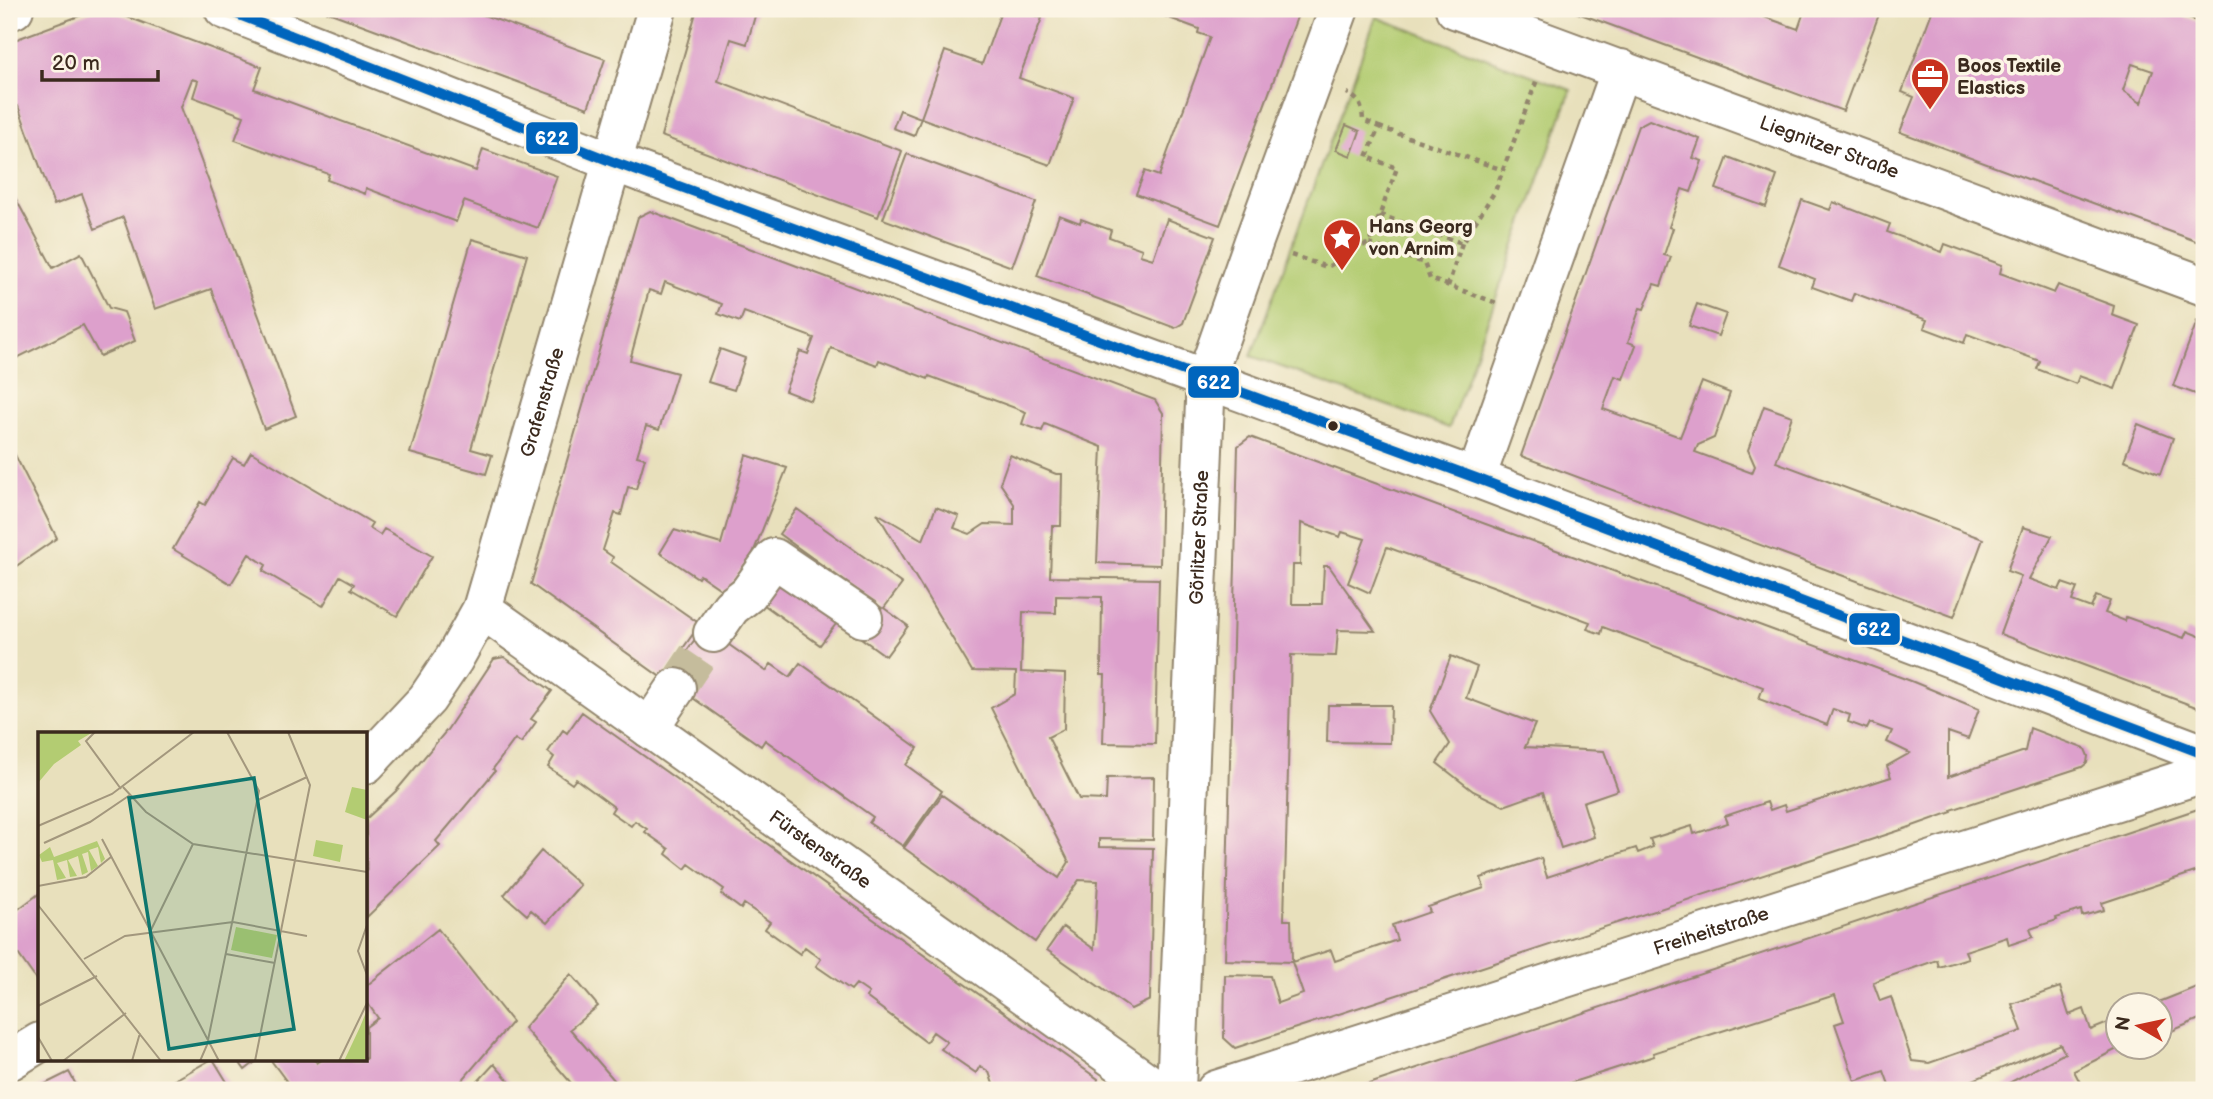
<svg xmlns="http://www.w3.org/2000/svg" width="2213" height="1099" viewBox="0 0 2213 1099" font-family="'Balsamiq Sans',sans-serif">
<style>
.green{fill:#b3cc72;stroke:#777b48;stroke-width:2}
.building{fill:#dda0cc;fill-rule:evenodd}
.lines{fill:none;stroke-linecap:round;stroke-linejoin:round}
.minor-tunnel{stroke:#c5bc9c;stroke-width:38;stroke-dasharray:38 19;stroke-linecap:butt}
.minor-casing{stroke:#92856d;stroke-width:42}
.path{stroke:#92856d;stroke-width:4.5;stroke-dasharray:5 5;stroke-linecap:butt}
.minor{stroke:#fff;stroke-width:38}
.bus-1-casing{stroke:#fcf5e5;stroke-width:16}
.bus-1{stroke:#0065bd;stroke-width:10}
.bus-dot{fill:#3b2a1e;stroke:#fcf5e5;stroke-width:2.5}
.labels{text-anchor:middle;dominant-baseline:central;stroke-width:7;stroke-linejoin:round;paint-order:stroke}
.poi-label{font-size:19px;font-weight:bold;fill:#3b2a1e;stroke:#fcf5e5;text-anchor:start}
.street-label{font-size:19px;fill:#3b2a1e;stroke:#fcf5e5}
.inset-road{fill:none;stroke:#a3977d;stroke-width:2}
.view{fill:#0f766e;fill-opacity:0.15;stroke:#0f766e;stroke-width:3.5}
.inset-edge{fill:none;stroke:#3b2a1e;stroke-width:3.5}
.line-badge{stroke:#fcf5e5;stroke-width:2.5}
.badge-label{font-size:19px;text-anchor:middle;font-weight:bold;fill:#fff}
</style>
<rect width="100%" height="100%" fill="#fcf5e5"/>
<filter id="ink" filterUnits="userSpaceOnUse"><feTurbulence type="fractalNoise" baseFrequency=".0143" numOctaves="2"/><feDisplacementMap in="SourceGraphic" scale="14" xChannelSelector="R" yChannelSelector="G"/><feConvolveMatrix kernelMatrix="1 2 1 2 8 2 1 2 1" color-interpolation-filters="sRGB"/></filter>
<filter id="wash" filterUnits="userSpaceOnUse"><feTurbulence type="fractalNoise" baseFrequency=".00686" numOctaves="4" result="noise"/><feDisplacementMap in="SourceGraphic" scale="28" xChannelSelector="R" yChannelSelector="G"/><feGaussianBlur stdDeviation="1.57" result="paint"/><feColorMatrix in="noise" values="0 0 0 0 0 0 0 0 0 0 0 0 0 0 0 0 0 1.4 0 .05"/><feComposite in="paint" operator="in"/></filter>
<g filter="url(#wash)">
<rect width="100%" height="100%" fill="#e8e0bc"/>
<!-- green -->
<path class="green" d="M1376,17L1571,90L1449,428L1251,356Z"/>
<g id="blocks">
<!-- building -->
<path class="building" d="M98,9H106L262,67L254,89L476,171L483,149L557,176L538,228L464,201L456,222L366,188L365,194L327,180L329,174L235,140L244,116L193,97L198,81L192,79L181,107L296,416L264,429L211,289L155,309L123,217L95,229L82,194L54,205L18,106L9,109V42Z
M320,9H467L605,59L588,108Z
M697,9H757L747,44L731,39L718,81L902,151L878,217L661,136Z
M1002,9H1018L1042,18L1019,78L1074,98L1050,165L921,118L945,51L982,64Z
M1145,9H1300L1220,225L1136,194L1145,171L1159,176L1210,37L1198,33L1199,29Z
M1567,9H1742L1798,29L1805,9H1881L1843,111Z
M1933,9H2177L2175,13L2204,24V244L1900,132L1914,97L1902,92ZM2132,64L2153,71L2141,103L2123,90Z
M900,110L921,118L914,136L893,128Z
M1649,120L1700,139L1693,158L1702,161L1691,192L1682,189L1669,227L1673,228L1664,255L1671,257L1661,286L1654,284L1644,309L1640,308L1628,342L1636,345L1623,379L1615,376L1603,409L1680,437L1702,382L1730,393L1714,438L1698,445L1695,452L1752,473L1755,466L1748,450L1764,406L1792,416L1776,462L1983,539L1954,617L1521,456L1638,126Z
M1346,125L1360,131L1351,156L1336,150Z
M907,154L1036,202L1012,267L883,219Z
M1728,157L1777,176L1766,207L1716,189Z
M9,186L53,268L81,253L109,308L124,312L135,341L100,356L83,325L9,362V254L15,251L9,238Z
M1802,200L1830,210L1833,202L1890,224L1887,232L1915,242L1942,252L1945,244L2002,265L2000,273L2054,293L2058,285L2114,306L2112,315L2139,325L2115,389L2079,376L2076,384L2037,369L2040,361L1967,334L1964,343L1924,328L1927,320L1854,293L1851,301L1812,287L1815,279L1779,265Z
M650,211L1155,400L1163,413L1160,565L1097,563L1102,447L1045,424L1042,431L1022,424L1026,412L929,376L928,379L879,360L877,365L831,348L811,401L785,391L800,351L808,354L814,338L744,312L740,322L718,314L722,304L665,282L661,294L649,290L630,360L677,373L659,430L646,426L637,456L645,458L636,489L628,487L621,515L615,513L603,550L613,557L611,562L700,624L662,678L531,584L638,217Z
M1059,215L1080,223L1081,219L1111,230L1109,237L1142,249L1140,255L1153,259L1167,219L1215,237L1183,323L1175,328L1037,276Z
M472,239L527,255L471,449L492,455L486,474L410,453Z
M1697,304L1726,314L1718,336L1689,326Z
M2197,321L2204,324V397L2173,386Z
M720,349L745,358L734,390L708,382Z
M2138,424L2173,438L2160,474L2124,460Z
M1250,437L1911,681L1979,709L1968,739L1948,732V777L2025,751L2030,728L2085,749L2088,756L2087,763L2082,767L1951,810L1952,812L1907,828L1235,1048L1224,1038L1225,975L1270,976L1278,1003L1303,994L1292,962L1225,960L1238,446ZM1301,523L1340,537L1342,532L1365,539L1348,583L1370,593L1387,547L1590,622L1587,629L1601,634L1603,627L1763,687L1759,699L1827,725L1833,709L1850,715L1848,722L1867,729L1870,723L1892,731L1887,742L1910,753L1887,766L1891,777L1786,811L1784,805L1770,810L1767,802L1725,816L1728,823L1694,834L1692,826L1650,839L1653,847L1638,853L1636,848L1547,877L1541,858L1481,878L1484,888L1428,907L1430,912L1392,925L1397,940L1335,961L1331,950L1292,962L1291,920H1284L1291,655L1336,656L1338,630L1375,631L1329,566H1324L1322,604H1292L1293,565H1300Z
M9,443L57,538L9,571Z
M251,452L372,523L369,528L380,535L384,529L432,556L397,616L351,589L354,584L340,576L323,606L263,571L266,565L249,554L231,584L173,549L200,502L205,505L233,458L244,464Z
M746,455L787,468L753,553L725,592L700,575L698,578L660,553L674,530L721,544Z
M1010,455L1056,474H1062L1061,526H1052L1050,577L1159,579L1155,744L1103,743L1105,675H1101L1102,597L1056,596V613L1023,612L1021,672L1065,674L1064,729L1048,737L1079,799L1106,800L1107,778L1154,777L1153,840L1099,839V847L1153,848L1150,1000L1131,1009L1047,950L1063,927L1094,949L1098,881L1079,880L1035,942L904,848L942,795L1059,878L1069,862L991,708L1015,694L1016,672L972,671L877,513L923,540L936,507L959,516L954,528L970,534L985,524L1014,525V504L1000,483Z
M797,509L902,584L884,608L908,626L886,656L861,638L882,608L779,534Z
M2023,527L2052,536L2029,579L2059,590L2062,583L2077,588L2072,601L2091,608L2096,596L2110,601L2105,613L2125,621L2126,617L2184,638L2187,631L2204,638V710L2000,634L2021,576L2007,571Z
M774,573L839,620L820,645L756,599Z
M704,627L766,671L771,664L790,677L800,663L918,748L906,765L942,791L903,846L869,823L873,817L765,740L761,746L666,679Z
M1451,656L1477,667L1466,698L1535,724L1525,747L1604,751L1618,790L1583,802L1594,837L1561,848L1543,792L1504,806L1473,791L1437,763L1450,744L1430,711Z
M504,657L552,691L531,719L536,722L521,743L515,739L493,769L495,771L436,841L440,846L367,917L366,819L396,791L447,730L494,659Z
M1328,705H1391L1390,743L1327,742Z
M582,712L1098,1079L1096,1090H995L989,1072L980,1066L976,1073L941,1049L947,1042L933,1032L926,1042L866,997L869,993L856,984L851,990L816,966L821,959L805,947L800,954L765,929L770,922L744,904L741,909L721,894L724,889L689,864L685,869L666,854L669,849L645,832L647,829L635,821L631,826L611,812L614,807L591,790L576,779L572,784L548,767L554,757L548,752L563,730L567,733Z
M2204,807V869L2102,903L2104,910L2082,916L2081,910L2056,918L2057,920L2030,929L2033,937L2009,945L2007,937L1965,951L1968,958L1939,967L1937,960L1873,982L1880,1001L1891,997L1912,1061L1929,1063L2022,1031L2012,1004L2060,987L2069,1015L2084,1009L2091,1030L2118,1019V1046H2123L2074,1071L2084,1090H1996L2065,1053L2060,1044L1949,1090H1891L1884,1071L1855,1081L1835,1024L1844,1021L1835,995L1653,1053L1654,1056L1548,1090H1351Z
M541,851L580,885L547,923L531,910L527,915L504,895Z
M40,893V985L9,941V916Z
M438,929L512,1022L454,1090H293L270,1059H314L317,1063L323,1059H366V1027L378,1018L366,1001V986Z
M571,974L598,1006L570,1029L615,1081L604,1090H577L524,1028Z
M2204,984V1017L2160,1036V1004H2154Z
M213,1059L232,1090H157L212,1059Z
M237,1059H259L245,1070Z
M494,1064L517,1090H470Z
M69,1072L79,1090H33Z"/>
</g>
</g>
<g filter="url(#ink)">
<use href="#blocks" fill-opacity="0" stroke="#92856d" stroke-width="2"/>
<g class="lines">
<!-- minor-tunnel -->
<path class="minor-tunnel" d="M676,688L713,633"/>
<defs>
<g id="minor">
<path d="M224,9L613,162L1476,478L2204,754"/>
<path id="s1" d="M1455,9L2204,286"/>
<path d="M9,11L14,9"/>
<path d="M1476,478L1621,69"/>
<path id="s2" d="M482,609L1158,1090"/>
<path d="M713,633L731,607L748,594L774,558L863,618"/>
<path d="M649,728L676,688"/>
<path id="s3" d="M366,764L427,699L454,659L482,609L657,9"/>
<path d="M9,1061L40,1042"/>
<path id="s4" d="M1176,1090L1206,378L1254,241L1339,9"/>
<path id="s5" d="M1216,1090L2204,773"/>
</g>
</defs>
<!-- minor casing -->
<use href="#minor" class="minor-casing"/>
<!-- path -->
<path class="path" d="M1379,127L1503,170
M1380,215L1462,243L1495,191L1537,80
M1369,244L1424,263L1430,279L1497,303
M1291,255L1327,267C1345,258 1349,248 1369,244L1397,168L1367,157L1379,127L1363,120C1362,106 1360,100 1347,93
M1448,286L1462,243"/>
<!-- minor -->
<use href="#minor" class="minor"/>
<defs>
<path id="bus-1" d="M224,9L613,162L1476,478L2204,754"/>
</defs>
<!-- bus-1 casing -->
<use href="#bus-1" class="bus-1-casing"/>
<!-- bus-1 -->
<use href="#bus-1" class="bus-1"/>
</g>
</g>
<!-- icons -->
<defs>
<symbol id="office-pin" viewBox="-11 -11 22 30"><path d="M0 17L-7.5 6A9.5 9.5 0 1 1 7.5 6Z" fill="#c8321e" stroke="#fcf5e5"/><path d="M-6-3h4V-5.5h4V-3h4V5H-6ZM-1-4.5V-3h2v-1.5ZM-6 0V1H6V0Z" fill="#fff"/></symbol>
<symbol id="sight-pin" viewBox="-11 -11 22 30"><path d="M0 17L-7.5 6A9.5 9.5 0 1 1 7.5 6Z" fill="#c8321e" stroke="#fcf5e5"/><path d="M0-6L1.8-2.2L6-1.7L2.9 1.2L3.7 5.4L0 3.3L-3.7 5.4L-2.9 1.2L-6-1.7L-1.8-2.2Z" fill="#fff"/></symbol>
</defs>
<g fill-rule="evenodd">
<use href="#office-pin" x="1908" y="55" width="44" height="60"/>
<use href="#sight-pin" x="1320" y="216" width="44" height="60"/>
</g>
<!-- markers -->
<circle class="bus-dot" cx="1333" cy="426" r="6"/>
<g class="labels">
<!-- poi labels -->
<g class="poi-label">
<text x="1957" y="66">Boos Textile<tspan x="1957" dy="22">Elastics</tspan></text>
<text x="1369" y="227">Hans Georg<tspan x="1369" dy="22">von Arnim</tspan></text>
</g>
<!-- street labels -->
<g class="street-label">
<text stroke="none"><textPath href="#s1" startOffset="399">Liegnitzer Straße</textPath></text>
<text stroke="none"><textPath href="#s3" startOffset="410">Grafenstraße</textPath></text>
<text stroke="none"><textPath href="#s4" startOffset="553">Görlitzer Straße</textPath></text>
<text stroke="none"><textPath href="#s2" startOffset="415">Fürstenstraße</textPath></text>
<text stroke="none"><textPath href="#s5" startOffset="520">Freiheitstraße</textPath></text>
</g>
</g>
<!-- overview -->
<g transform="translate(38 732)">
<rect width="329" height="329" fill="#e8e0bc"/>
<path d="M0,0H55L40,9L43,13L16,32L0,51ZM314,55L329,58V88L307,80ZM278,108L305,113L302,130L275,124ZM59,109L67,127L63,131L60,115L51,118L60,134L53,139L50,120L44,122L50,140L44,143L40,124L30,128L39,144L32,145L29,128L19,131L28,146L19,148L15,128L4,130L1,123L12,115L16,125ZM198,195L239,203L234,226L193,218ZM329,278V329H306L322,295Z" fill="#b3cc72"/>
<path class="inset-road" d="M57,0L48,9L83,57M85,55L108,80L155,112L329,140M220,68L269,45M0,94L74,62L156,0M64,107L181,329M6,111L52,90L92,63M0,154L48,145L73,125M0,173L123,329M329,193L320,219L329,243M112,200L155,112M188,222L237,231M46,227L87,204L195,190L269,204M0,274L59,244M0,305L14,329M25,329L88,281M94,329L102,301M162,329L169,313L221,59L189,0M217,329L272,53L250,0M301,329L329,271"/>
<path class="view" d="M216,46L256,297L131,317L91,66Z"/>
<rect width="329" height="329" class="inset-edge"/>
</g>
<g class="line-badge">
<rect x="525" y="121" width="54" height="34" rx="7" fill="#0065bd"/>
<rect x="1187" y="365" width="53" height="34" rx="7" fill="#0065bd"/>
<rect x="1848" y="612" width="53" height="34" rx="7" fill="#0065bd"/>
</g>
<g class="badge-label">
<text x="552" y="145">622</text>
<text x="1214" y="389">622</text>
<text x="1874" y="636">622</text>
</g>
<!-- margin -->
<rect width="2213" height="1099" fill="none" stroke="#fcf5e5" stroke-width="35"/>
<!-- north arrow -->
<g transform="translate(2139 1026) rotate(279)"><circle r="33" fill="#fcf5e5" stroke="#afa495" stroke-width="2"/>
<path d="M0-5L12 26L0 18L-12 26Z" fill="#c8321e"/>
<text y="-10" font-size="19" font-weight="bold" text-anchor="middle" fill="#3b2a1e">N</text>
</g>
<!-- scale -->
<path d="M42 70v10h116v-10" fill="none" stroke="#3b2a1e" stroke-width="3.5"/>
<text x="52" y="70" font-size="21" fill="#3b2a1e" stroke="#fcf5e5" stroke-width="5" paint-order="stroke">20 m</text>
</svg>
